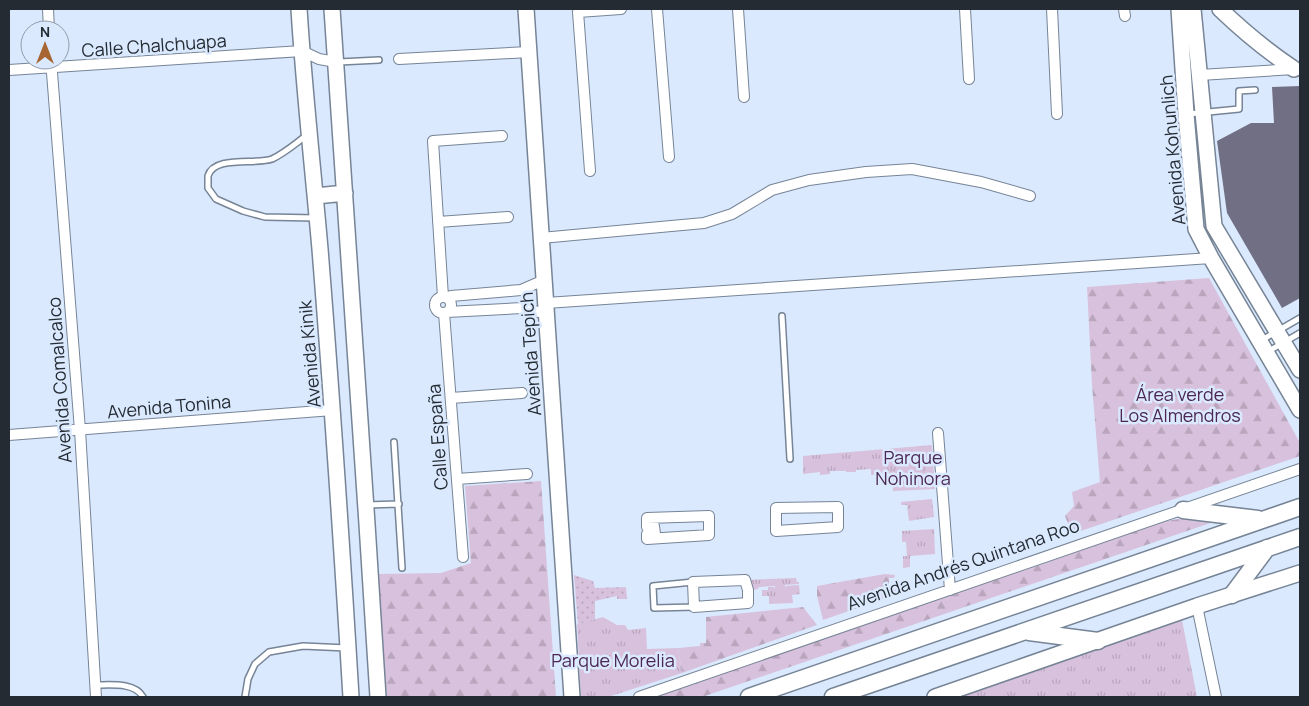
<svg xmlns="http://www.w3.org/2000/svg" width="1309" height="706" viewBox="0 0 1309 706" font-family="Manrope,sans-serif">
<style>
.grass{fill:url(#grass-tufts)}
.forest{fill:url(#forest-firs)}
.garden{fill:url(#garden-dots)}
.building{fill:#716f84}
.lines{fill:none;stroke-linecap:round;stroke-linejoin:round}
.lane-casing{stroke:#768496;stroke-width:8}
.street-casing{stroke:#768496;stroke-width:12}
.secondary-casing{stroke:#768496;stroke-width:18}
.primary-casing{stroke:#768496;stroke-width:19}
.lane{stroke:#fff;stroke-width:5}
.street{stroke:#fff;stroke-width:10}
.secondary{stroke:#fff;stroke-width:15}
.primary{stroke:#fff;stroke-width:16}
.labels{text-anchor:middle;dominant-baseline:central;stroke-width:5;stroke-linejoin:round;paint-order:stroke}
.street-label{font-size:18px;fill:#252b33;stroke:#dae9fe}
.park-label{font-size:18px;fill:#4c2753;stroke:#dae9fe}
</style>
<defs>
<pattern id="grass-tufts" width="24" height="20" patternUnits="userSpaceOnUse" patternTransform="scale(1.25)"><rect width="24" height="20" fill="#d8c1dc"/><path d="M3 7l-1-3M5 7V3M7 7l1-3M15 17l-1-3M17 17v-4M19 17l1-3" fill="none" stroke="#b9a6bd"/></pattern>
<pattern id="forest-firs" width="22" height="20" patternUnits="userSpaceOnUse" patternTransform="scale(1.25)"><rect width="22" height="20" fill="#d8c1dc"/><path d="M5 1l3.5 6h-7zM16 11l3.5 6h-7z" fill="#b9a6bd"/></pattern>
<pattern id="garden-dots" width="8" height="8" patternUnits="userSpaceOnUse" patternTransform="scale(1.25)"><rect width="8" height="8" fill="#d8c1dc"/><path d="M2 2h.1M6 6h.1" fill="none" stroke="#b9a6bd" stroke-width="1.8" stroke-linecap="round"/></pattern>
</defs>
<rect width="100%" height="100%" fill="#dae9fe"/>
<!-- grass -->
<path class="grass" d="M932,445L935,489L893,491V474L871,475V469L856,470V472H846V471H830V474L820,475V472L803,474V456Z
M932,499L934,517L909,521L907,505H901V502Z
M934,529L935,554L910,556V567L903,568V556H907L906,542H902V531Z
M796,578L797,582H799V584L785,585V588L786,586L799,585L800,594L792,595L793,603L769,604V596H762V590H768V587H774L775,589V586L759,587L758,589L752,590L745,580Z
M603,617L617,625H625L628,630L646,628L647,649L678,648L682,673L608,697H581L577,624Z
M1182,620L1197,697H960Z"/>
<!-- forest -->
<path class="forest" d="M1209,278L1300,443V456L1072,534L1065,516L1074,506L1072,492L1100,482L1092,385L1087,287Z
M541,481L556,697H387L377,574L441,573L471,563L465,486Z
M1178,519H1222L702,697H648L830,634L1034,567L1160,522Z
M885,574L895,575L894,578H889V586H891V590L905,588L906,591L823,620L817,596V586Z
M803,607L817,625L682,673L678,648L700,646V643H706V617Z"/>
<!-- garden -->
<path class="garden" d="M574,575L593,581L595,588L626,587L627,599H617V596L595,601V619L578,624Z"/>
<!-- building -->
<path class="building" d="M1300,86V298L1282,308L1227,213L1217,141L1251,123H1274L1272,87Z"/>
<g class="lines">
<defs>
<path id="lane" d="M339,62L379,60
M1188,114L1239,109V91L1255,90
M307,135C296,143 285,153 272,159C256,165 214,155 208,176C208,180 208,184 208,188L216,199L243,211L265,217L316,218
M782,316L790,459
M1262,340L1300,318
M1267,352L1300,333
M394,442L402,568
M366,505L399,504
M693,582L694,607L654,608L653,586Z
M96,685C110,685 135,682 143,697
M245,697L248,679L255,664L269,652L303,646L347,648"/>
<path id="street" d="M48,9L49,30
M657,9L669,157
M738,9L744,97
M965,9L969,79
M1052,9L1057,114
M1124,9L1125,16
M399,59L529,52
M51,60L80,430L96,697
M9,70L302,51L319,59L336,62
M1200,75L1294,69
M590,171L578,12L621,9
M438,222L508,217
M541,238L704,223L732,214L772,190L809,180L866,172L912,169L981,182L1030,196
M435 305a8 8 0 1 1 16 0a8 8 0 1 1-16 0Z
M443,297L433,141L502,136
M447,297L451,296L521,290L544,280
M546,303L1211,258
M447,312L522,308L547,314
M444,313L463,557
M451,398L522,393
M938,433L950,590
M9,435L333,410
M457,479L527,474
M838,507V527L776,531V508Z
M709,516V535L647,539V534H655L654,526L647,527V518Z
M745,580L748,590V603L694,607L693,582Z
M1197,606L1216,697
M639,697L1300,469"/>
<path id="secondary" d="M299,9C304,89 313,169 320,249C332,399 342,548 351,697
M332,9L367,524L378,697
M526,9L572,697
M1179,9L1186,114L1196,229L1211,258L1300,410
M1193,9L1214,226L1300,370
M1220,9C1243,31 1267,51 1294,69
M316,196L345,193
M935,697L1197,606L1300,573"/>
<path id="primary" d="M1183,510L1258,519
M1232,595L1267,548
M1029,632L1098,641
M749,697L1300,507
M833,697L1300,537"/>
</defs>
<!-- lane casing -->
<use href="#lane" class="lane-casing"/>
<!-- street casing -->
<use href="#street" class="street-casing"/>
<!-- secondary casing -->
<use href="#secondary" class="secondary-casing"/>
<!-- primary casing -->
<use href="#primary" class="primary-casing"/>
<!-- lane -->
<use href="#lane" class="lane"/>
<!-- street -->
<use href="#street" class="street"/>
<!-- secondary -->
<use href="#secondary" class="secondary"/>
<!-- primary -->
<use href="#primary" class="primary"/>
</g>
<g class="labels">
<!-- street labels -->
<g class="street-label">
<text transform="translate(154 45) rotate(-4)">Calle Chalchuapa</text>
<text transform="translate(1172 150) rotate(-95)">Avenida Kohunlich</text>
<text transform="translate(309 354) rotate(-95)">Avenida Kinik</text>
<text transform="translate(530 354) rotate(-94)">Avenida Tepich</text>
<text transform="translate(59 380) rotate(-94)">Avenida Comalcalco</text>
<text transform="translate(169 406) rotate(-5)">Avenida Tonina</text>
<text transform="translate(437 437) rotate(-94)">Calle España</text>
<text transform="translate(963 564) rotate(-19)">Avenida Andrés Quintana Roo</text>
</g>
<!-- park labels -->
<g class="park-label">
<text x="1180" y="394">Área verde<tspan x="1180" dy="21">Los Almendros</tspan></text>
<text x="913" y="457">Parque<tspan x="913" dy="21">Nohinora</tspan></text>
<text x="613" y="660">Parque Morelia</text>
</g>
</g>
<!-- border -->
<rect width="1309" height="706" fill="none" stroke="#252b33" stroke-width="20"/>
<!-- north arrow -->
<g transform="translate(45 45)"><circle r="24" fill="#dae9fe" stroke="#929dad"/>
<path d="M0-4L9 19L0 12L-9 19Z" fill="#a76631"/>
<text y="-8" font-size="14" font-weight="bold" text-anchor="middle" fill="#252b33">N</text>
</g>
</svg>
